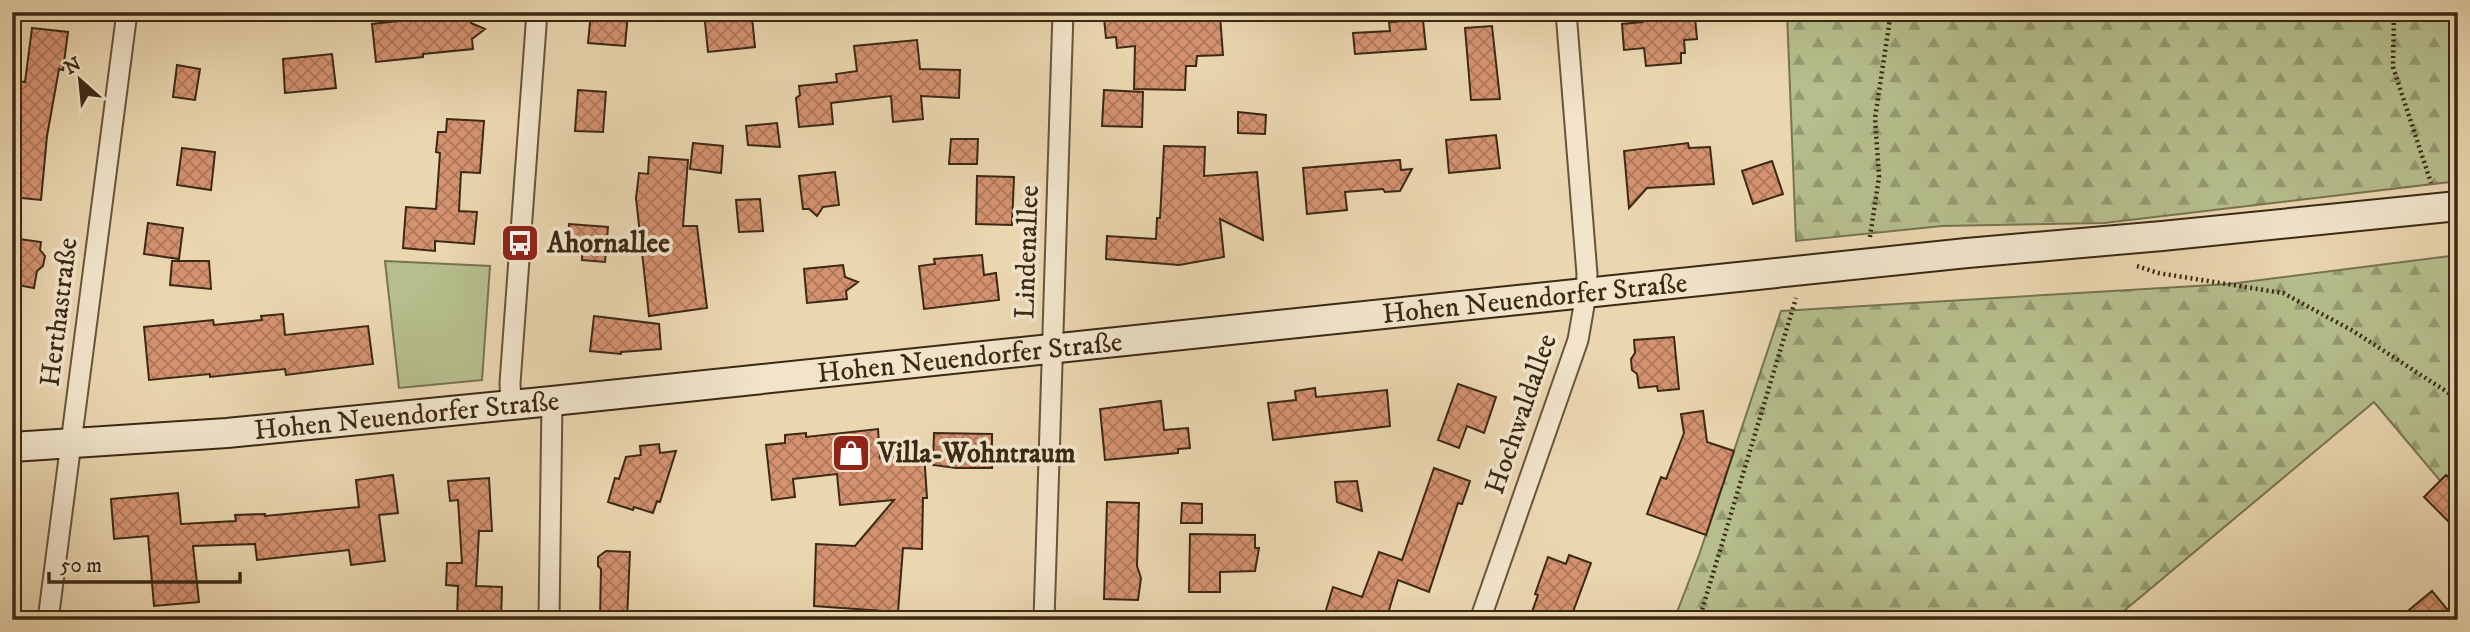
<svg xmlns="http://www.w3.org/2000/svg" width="2470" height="632" viewBox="0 0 2470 632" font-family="'IM FELL DW Pica',serif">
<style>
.green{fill:#b5be8c;stroke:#787450;stroke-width:2}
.forest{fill:url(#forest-firs);stroke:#787450;stroke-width:2}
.building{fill:url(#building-cross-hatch);stroke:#3b2915;stroke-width:2}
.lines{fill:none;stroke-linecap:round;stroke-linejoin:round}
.minor-casing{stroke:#67543c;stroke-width:23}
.secondary-casing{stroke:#3b2915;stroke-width:32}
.path{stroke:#3b2915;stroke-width:4.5;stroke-dasharray:2 3.5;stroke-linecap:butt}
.minor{stroke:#f1e4cb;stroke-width:19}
.secondary{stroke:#f1e4cb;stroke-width:28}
.labels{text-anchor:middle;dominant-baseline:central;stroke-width:7;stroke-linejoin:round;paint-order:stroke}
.poi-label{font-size:28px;font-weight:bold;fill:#3b2915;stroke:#f1e4cb;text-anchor:start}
.street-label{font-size:28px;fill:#3b2915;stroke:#f1e4cb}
</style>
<defs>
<pattern id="forest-firs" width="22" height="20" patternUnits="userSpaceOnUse" patternTransform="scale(1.75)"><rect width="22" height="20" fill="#b5be8c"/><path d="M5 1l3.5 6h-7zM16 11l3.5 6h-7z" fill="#949a71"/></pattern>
<pattern id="building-cross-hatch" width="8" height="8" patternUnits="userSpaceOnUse" patternTransform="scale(1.75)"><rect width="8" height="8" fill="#d59270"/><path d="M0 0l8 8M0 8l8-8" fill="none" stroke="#ae775b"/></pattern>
</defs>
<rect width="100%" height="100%" fill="#ead6af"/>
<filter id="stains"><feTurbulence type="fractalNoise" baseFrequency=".00286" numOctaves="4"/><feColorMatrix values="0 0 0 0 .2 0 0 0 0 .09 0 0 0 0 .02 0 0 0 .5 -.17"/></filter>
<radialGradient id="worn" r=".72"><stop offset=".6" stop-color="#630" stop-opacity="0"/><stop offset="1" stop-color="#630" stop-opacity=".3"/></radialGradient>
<!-- green -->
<path class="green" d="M385,261L490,266L482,380L399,388Z"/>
<!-- forest -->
<path class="forest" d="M1787,12H2458V181L2104,223L1942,226L1796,241Z
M2458,255V502L2374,402L2113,620H1674L1699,555L1781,311L2229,284Z"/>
<!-- building -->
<path class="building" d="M591,12L628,14L625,46L588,43Z
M704,12H741V18L752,17L755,47L708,52Z
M1113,12H1163L1164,18L1220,15L1223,55L1197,56L1196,66H1186L1185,90L1134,89L1135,46L1117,48L1116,37L1106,38L1104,18H1113Z
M1681,12L1682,19L1695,17L1697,39L1684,40L1685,53H1681V63L1646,66L1644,48L1624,50L1622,24L1642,22L1641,15Z
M470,13L471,23L485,29L472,39L473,49L423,54V57L376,62L372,24Z
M1423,20L1426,49L1355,54L1353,33L1390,31L1389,22Z
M1492,26L1500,99L1471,100L1465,28Z
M32,28L68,32L63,70L59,69L47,136L41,200L12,197V80L25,82Z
M917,40L920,69L960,70L959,98L921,96L923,119L893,122L891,96L831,103L833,124L799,127L796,98L800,95L799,86L837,82L836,74L857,71L854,46Z
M332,54L336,88L285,93L283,59Z
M177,65L200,69L195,100L173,97Z
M578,90L606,92L603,132L575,131Z
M1104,90L1143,92L1142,127L1102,126Z
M1238,112L1266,115L1265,134L1238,133Z
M447,119L484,121L480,173L461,172L459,211L477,212L474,244L435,241V251L403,248L406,207L436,209L440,153L436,152L438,132H446Z
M777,123L780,147L748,145L746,126Z
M1496,135L1500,168L1449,173L1446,140Z
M951,139H978L977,164H949Z
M693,143L723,146L721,173L690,169Z
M1688,143L1689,148L1710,147L1714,184L1647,188L1629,208L1624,151Z
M1164,146L1205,147L1204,176L1257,172L1263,240L1220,219L1224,257L1179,265L1106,259L1107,236L1156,239L1157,218H1160Z
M182,148L215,152L211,190L177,185Z
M649,157L688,160L683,226H697L707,308L649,316L636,198L639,173L648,174Z
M1398,160H1400L1401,170L1412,169L1400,191L1385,192L1383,189L1345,192L1347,210L1307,214L1303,168Z
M1772,161L1783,194L1753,204L1742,171Z
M835,172L839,205L823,207L817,216L809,209H803L799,176Z
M977,176L1014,177L1012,225L976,224Z
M760,199L763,231L739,232L736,200Z
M148,223L183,228L179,259L144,254Z
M569,224L608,227L605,262L582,260V254H567Z
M12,238L41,242L40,250L45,256L43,266L37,271L34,288L12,284Z
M982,255L984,275L996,273L999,300L924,309L919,266L935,264L934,259Z
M172,261H209L211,289L170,285Z
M843,265L845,277L858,282L846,291L847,299L807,303L804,269Z
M283,314L285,335L368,326L373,364L286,375L285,369L210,377V374L149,380L144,327L213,320L214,325L262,320L261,316Z
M594,316L659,324L661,349L621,352V354L590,351Z
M1674,337L1679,389L1658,391L1657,386L1639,388L1637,374L1632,370L1631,359L1635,353L1634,340Z
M1458,384L1496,397L1484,433L1467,426L1459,448L1438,440Z
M1315,388L1316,397L1387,390L1390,426L1273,440L1268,403L1296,400L1295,391Z
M1161,401L1164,430L1188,428L1190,448L1178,449V453L1105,460L1100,409Z
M1703,411L1707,442L1734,451L1706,535L1647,514L1661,477L1666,479L1684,433L1681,414Z
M878,429L880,458L924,453L927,498H923L922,549L903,548L898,612L814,606L816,544L855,546L894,500L840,505L837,474L793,479L795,497L772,500L766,445L785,443V435L806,433V437Z
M934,433L992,434V468H956L933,465Z
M659,444L660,453L676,451L660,502L657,501L653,513L634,507L633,510L608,502L615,478L619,479L626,457L641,455L640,446Z
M1434,468L1470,481L1462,504L1458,503L1429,592L1398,580L1386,620H1323L1333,587L1362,597L1379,552L1402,560Z
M393,475L398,513L379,515L385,561L351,565L349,550L257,560L255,544L193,546L199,602L154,606L148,536L114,539L111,499L178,493L181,524L236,521L235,515L265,514V516L359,507L356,480Z
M2446,475L2458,486V531L2424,497Z
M489,478L492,531H479L476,586L502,587L501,620H457L458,586L446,585L447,563H462L458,500L450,501L448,481Z
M1357,481L1362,511L1337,502L1335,482Z
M1107,502L1139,503L1137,566L1141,578L1138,600L1104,599Z
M1182,503L1202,504V523H1181Z
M1190,534L1255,535V548H1259L1255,571L1220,572V592H1189Z
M606,551L630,552L627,620H600L601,569L598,566V557Z
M1569,555L1591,563L1570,620H1529L1538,595L1535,594L1548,557L1566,564Z
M2432,591L2456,620H2397Z"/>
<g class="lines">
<defs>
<path id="minor" d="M511,405L510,383L537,12
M48,620L127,12
M549,620L552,401
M1044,620L1063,12
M1480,620L1578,340L1586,294L1587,274L1566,12"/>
<g id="secondary">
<path id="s1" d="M12,447L227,433L552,401L1967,253L2162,236L2458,206"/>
</g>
</defs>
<!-- minor casing -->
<use href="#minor" class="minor-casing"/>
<!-- secondary casing -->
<use href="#secondary" class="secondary-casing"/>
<!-- path -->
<path class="path" d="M2394,12L2393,67L2431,183
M1870,237L1879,177L1875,118L1891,12
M2137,266L2158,273L2283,293L2353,331L2458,399
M1699,620L1796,298"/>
<!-- minor -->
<use href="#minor" class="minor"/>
<!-- secondary -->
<use href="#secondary" class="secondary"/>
</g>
<!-- icons -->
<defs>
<symbol id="bus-square" viewBox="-11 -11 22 22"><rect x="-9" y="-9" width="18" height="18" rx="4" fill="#8f2418" stroke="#f1e4cb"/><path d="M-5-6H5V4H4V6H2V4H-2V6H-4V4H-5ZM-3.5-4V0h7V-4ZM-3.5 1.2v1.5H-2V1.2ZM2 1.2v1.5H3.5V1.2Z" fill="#fff"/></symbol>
<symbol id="shop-square" viewBox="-11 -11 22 22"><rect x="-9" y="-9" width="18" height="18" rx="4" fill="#8f2418" stroke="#f1e4cb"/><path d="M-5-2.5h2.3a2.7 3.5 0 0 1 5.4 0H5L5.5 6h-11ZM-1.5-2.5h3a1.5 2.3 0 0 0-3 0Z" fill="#fff"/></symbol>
</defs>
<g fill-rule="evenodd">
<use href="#bus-square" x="498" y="221" width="44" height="44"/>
<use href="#shop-square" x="829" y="431" width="44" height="44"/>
</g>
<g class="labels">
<!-- poi labels -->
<g class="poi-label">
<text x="547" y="243">Ahornallee</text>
<text x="878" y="453">Villa-Wohntraum</text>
</g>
<!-- street labels -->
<g class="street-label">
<text transform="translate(1027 252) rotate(-88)">Lindenallee</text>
<text stroke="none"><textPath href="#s1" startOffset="1530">Hohen Neuendorfer Straße</textPath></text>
<text transform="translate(59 312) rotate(-83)">Herthastraße</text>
<text stroke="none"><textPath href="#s1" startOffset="962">Hohen Neuendorfer Straße</textPath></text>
<text transform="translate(1521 414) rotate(-71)">Hochwaldallee</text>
<text stroke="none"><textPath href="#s1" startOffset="396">Hohen Neuendorfer Straße</textPath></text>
</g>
</g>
<!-- margin -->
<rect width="2470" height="632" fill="none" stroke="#ead6af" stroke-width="42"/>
<rect x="14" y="14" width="2442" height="604" fill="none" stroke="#3b2915" stroke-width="3.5"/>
<rect x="21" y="21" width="2428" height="590" fill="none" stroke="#3b2915" stroke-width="2"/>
<!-- north arrow -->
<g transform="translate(80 80) rotate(333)" stroke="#f1e4cb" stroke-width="5" paint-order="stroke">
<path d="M0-5L12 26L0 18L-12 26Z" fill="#3b2915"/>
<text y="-10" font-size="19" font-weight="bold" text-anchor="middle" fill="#3b2915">N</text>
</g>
<!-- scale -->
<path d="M49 572v10h191v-10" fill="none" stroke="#3b2915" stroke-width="3.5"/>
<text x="60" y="572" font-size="21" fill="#3b2915" stroke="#f1e4cb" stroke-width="5" paint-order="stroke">50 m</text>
<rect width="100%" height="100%" filter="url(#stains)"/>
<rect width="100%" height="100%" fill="url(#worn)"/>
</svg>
